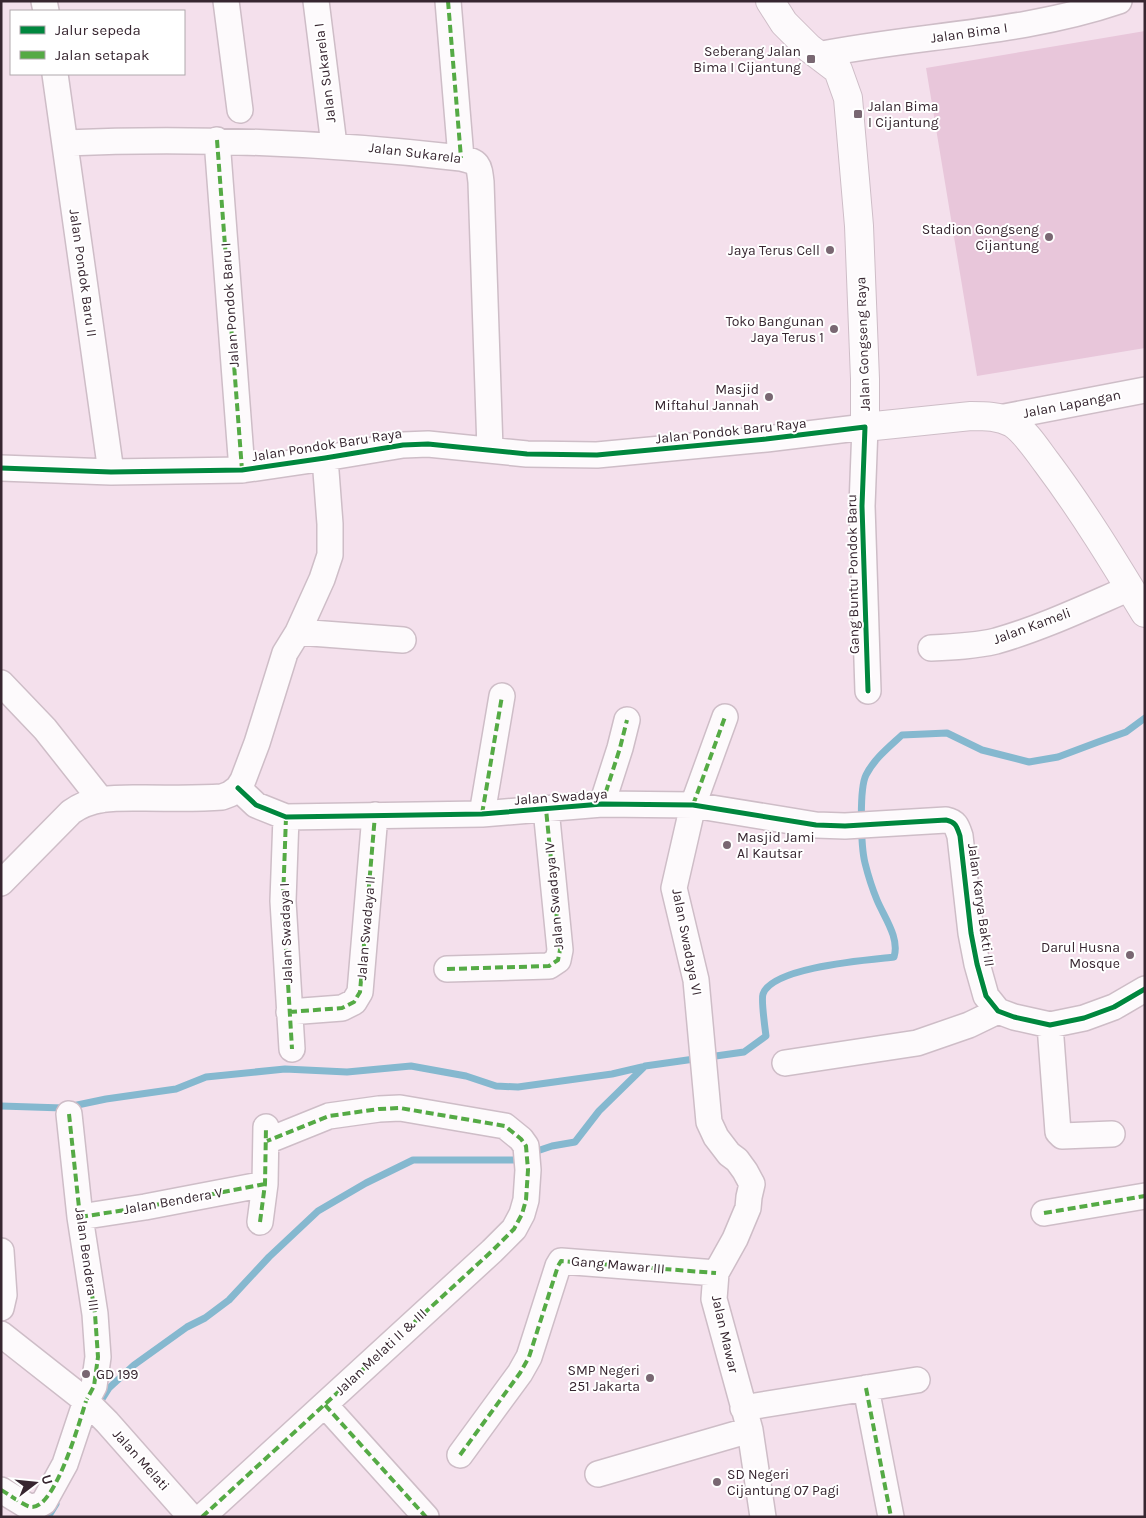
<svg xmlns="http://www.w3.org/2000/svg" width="1146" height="1518" viewBox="0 0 1146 1518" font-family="Karla,sans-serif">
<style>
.green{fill:#e8c6da}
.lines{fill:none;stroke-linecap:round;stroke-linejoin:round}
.stream{stroke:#85b8cf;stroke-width:7}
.minor-casing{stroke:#cebdc7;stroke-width:28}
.tertiary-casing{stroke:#cebdc7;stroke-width:30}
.minor{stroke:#fdfafc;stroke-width:25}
.tertiary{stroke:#fdfafc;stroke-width:28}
.quiet{stroke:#55aa45;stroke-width:4;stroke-dasharray:8 4;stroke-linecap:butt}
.cycleway-casing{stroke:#fff;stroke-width:8}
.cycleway{stroke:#00873e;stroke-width:5}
.poi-dot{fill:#796772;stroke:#fff;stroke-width:2}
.labels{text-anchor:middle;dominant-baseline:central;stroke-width:4;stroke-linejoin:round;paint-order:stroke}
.street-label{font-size:14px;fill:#372630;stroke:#fff}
.poi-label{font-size:14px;fill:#372630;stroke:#fff;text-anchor:end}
</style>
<rect width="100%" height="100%" fill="#f4e0ec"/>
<!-- green -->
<path class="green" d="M1145,31V348L977,376L926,68Z"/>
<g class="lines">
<!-- stream -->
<path class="stream" d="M1,1106L63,1108L106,1099L176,1089L206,1077L285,1069L347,1072L411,1066L466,1076L496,1086L518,1087L612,1074L642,1067
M531,1153L552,1146L575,1142L599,1111L645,1066L744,1052L766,1036C765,1028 761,1000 763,994C772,967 867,960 894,957C900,938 884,917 877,900C872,888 868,875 865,863C861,847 859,789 866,775C874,759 889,747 902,735L947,733L982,750L1029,762L1058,757L1098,742L1126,732L1145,718
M97,1407L109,1388L134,1365L187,1327L205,1318L229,1300L269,1257L318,1211L366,1183L413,1160H514L521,1157
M48,1517L56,1504"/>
<defs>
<path id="minor" d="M44,1L46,11
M226,1L240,110
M316,1L334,145
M448,1L461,158
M818,55C918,35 1022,34 1119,1
M55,74L111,472
M217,140L242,470
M65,143C199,137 329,143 461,158C479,162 479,165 481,182L490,449
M999,418L1145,390
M1,468L111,472L242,470L325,458L403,445L428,444L527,454L597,455L766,439L865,427L862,506L868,691
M298,632L403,640
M931,648C953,647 975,646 996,641C1042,628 1086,607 1130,588
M1,683L45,729L101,800
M725,717L693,805L674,888L696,980L709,1122L716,1137L729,1154L737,1160L745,1171L752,1184L749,1197L748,1208L735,1239L716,1273L714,1299L750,1430L763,1517
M238,788L256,805L286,817L482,814L602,804L693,805L816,825L845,826L946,820C956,822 957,827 960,836L971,933L977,964L986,996L998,1011L1014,1017L1050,1025L1084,1018L1114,1007L1145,989
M602,804L620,748L627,720
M482,814L502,696
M286,817L283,901L292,1049
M1,883L71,812C93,796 119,798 145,798C171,798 196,799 222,797L230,794L238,788L243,780L257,743L285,653L298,632L322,579L330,555V524L325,458
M447,969L549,966L558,960L560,950L546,809
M289,1012L342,1008L354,1002L360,992L375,815
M1050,1025L1058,1132L1062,1136L1112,1134
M785,1063L917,1043L969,1025L998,1011
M1044,1213L1145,1196
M80,1217L145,1207L265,1184
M260,1222L265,1184L266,1127
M1,1251L4,1295L1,1308
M1,1334L86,1401L107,1422L191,1517
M866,1388L891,1517
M325,1405L426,1517
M743,1408L917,1380
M460,1455L520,1373L529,1357L558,1266L561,1261L716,1273
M598,1474L750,1430
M1,1490L29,1507L37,1506L44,1502L65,1464L86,1401L94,1386L98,1357L95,1314L80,1217L69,1114
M202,1517L492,1251L514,1229L522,1214L526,1200L528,1170L526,1146L521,1139L505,1126L400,1108L379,1109L329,1116L267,1141"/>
<path id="tertiary" d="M770,1L784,23L809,48L838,70L848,98L859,226L865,379V427L971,416C985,416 999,416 1012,423C1026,432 1037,450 1047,463C1083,511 1114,562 1145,613"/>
</defs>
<!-- minor casing -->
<use href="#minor" class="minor-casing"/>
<!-- tertiary casing -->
<use href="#tertiary" class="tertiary-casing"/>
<!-- minor -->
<use href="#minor" class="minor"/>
<!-- tertiary -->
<use href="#tertiary" class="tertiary"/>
<!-- quiet -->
<path class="quiet" d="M448,1L461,158
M217,140L242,470
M602,804L620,748L627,720
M693,805L725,717
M482,814L502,696
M286,817L283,901L292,1049
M447,969L549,966L558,960L560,950L546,809
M289,1012L342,1008L354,1002L360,992L375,815
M69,1114L80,1217L95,1314L98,1357L94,1386L87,1399
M1044,1213L1145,1196
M80,1217L145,1207L265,1184
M260,1222L265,1184L266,1127
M866,1388L891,1517
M325,1405L426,1517
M460,1455L520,1373L529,1357L558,1266L561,1261L716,1273
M1,1490C9,1494 24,1506 31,1507C55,1510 80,1420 86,1401
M202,1517L492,1251L514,1229L522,1214L526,1200L528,1170L526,1146L521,1139L505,1126L400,1108L379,1109L329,1116L267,1141"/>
<defs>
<path id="cycleway" d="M1,468L111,472L242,470L325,458L403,445L428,444L527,454L597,455L766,439L865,427L862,506L868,691
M238,788L256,805L286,817L482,814L602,804L693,805L816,825L845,826L946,820C956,822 957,827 960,836L971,933L977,964L986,996L998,1011L1014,1017L1050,1025L1084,1018L1114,1007L1145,989"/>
</defs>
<!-- cycleway casing -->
<use href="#cycleway" class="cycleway-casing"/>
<!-- cycleway -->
<use href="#cycleway" class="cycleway"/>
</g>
<!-- markers -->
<g class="poi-dot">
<rect x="806" y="54" width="10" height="10" rx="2.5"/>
<rect x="853" y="109" width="10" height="10" rx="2.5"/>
<circle cx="1049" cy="237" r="5"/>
<circle cx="830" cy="250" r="5"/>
<circle cx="834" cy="329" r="5"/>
<circle cx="769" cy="397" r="5"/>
<circle cx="727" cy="845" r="5"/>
<circle cx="1130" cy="955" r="5"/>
<circle cx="86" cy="1374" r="5"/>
<circle cx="650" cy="1378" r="5"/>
<circle cx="717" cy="1482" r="5"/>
</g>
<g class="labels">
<!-- street labels -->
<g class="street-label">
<text transform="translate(969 33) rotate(-8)">Jalan Bima I</text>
<text transform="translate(325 73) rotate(-97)">Jalan Sukarela I</text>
<text transform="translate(415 153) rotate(7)">Jalan Sukarela</text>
<text transform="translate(83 273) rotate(82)">Jalan Pondok Baru II</text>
<text transform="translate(230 305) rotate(-94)">Jalan Pondok Baru I</text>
<text transform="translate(863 344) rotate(-92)">Jalan Gongseng Raya</text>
<text transform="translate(1072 404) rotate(-11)">Jalan Lapangan</text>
<text transform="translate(731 431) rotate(-6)">Jalan Pondok Baru Raya</text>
<text transform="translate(327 445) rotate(-9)">Jalan Pondok Baru Raya</text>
<text transform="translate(853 574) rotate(-91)">Gang Buntu Pondok Baru</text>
<text transform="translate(1032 626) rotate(-20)">Jalan Kameli</text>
<text transform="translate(561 797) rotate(-4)">Jalan Swadaya</text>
<text transform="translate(554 896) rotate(-95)">Jalan Swadaya IV</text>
<text transform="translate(981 905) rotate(82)">Jalan Karya Bakti III</text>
<text transform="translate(366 928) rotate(-85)">Jalan Swadaya II</text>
<text transform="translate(286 933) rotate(-92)">Jalan Swadaya I</text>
<text transform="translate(687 942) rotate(79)">Jalan Swadaya VI</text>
<text transform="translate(173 1201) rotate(-10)">Jalan Bendera V</text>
<text transform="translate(87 1259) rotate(82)">Jalan Bendera III</text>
<text transform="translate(618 1265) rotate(5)">Gang Mawar III</text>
<text transform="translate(725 1334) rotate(77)">Jalan Mawar</text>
<text transform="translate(381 1352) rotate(-43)">Jalan Melati II &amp; III</text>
<text transform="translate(141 1460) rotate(48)">Jalan Melati</text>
</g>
<!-- poi labels -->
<g class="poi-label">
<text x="801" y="51">Seberang Jalan<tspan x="801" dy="16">Bima I Cijantung</tspan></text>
<text x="868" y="106" text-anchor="start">Jalan Bima<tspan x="868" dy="16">I Cijantung</tspan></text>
<text x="1039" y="229">Stadion Gongseng<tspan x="1039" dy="16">Cijantung</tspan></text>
<text x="820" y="250">Jaya Terus Cell</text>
<text x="824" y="321">Toko Bangunan<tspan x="824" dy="16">Jaya Terus 1</tspan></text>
<text x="759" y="389">Masjid<tspan x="759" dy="16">Miftahul Jannah</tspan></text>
<text x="737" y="837" text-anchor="start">Masjid Jami<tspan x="737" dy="16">Al Kautsar</tspan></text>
<text x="1120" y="947">Darul Husna<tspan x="1120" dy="16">Mosque</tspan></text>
<text x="640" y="1370">SMP Negeri<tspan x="640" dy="16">251 Jakarta</tspan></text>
<text x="96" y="1374" text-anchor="start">GD 199</text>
<text x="727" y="1474" text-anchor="start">SD Negeri<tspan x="727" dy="16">Cijantung 07 Pagi</tspan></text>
</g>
</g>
<!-- border -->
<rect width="1146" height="1518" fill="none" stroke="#372630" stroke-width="5"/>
<!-- legend -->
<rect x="10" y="10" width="175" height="65" fill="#ffffff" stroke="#afa8ac"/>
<rect x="20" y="26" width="25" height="8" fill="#00873e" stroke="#afa8ac"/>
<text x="55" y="35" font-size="15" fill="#372630">Jalur sepeda</text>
<rect x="20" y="51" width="25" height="8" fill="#55aa45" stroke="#afa8ac"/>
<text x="55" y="60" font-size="15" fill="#372630">Jalan setapak</text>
<!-- north arrow -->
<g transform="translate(35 1483) rotate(74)" stroke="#ffffff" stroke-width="4" paint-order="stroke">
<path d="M0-4L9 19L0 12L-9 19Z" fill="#372630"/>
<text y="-8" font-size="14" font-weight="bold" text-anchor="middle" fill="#372630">U</text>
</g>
</svg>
